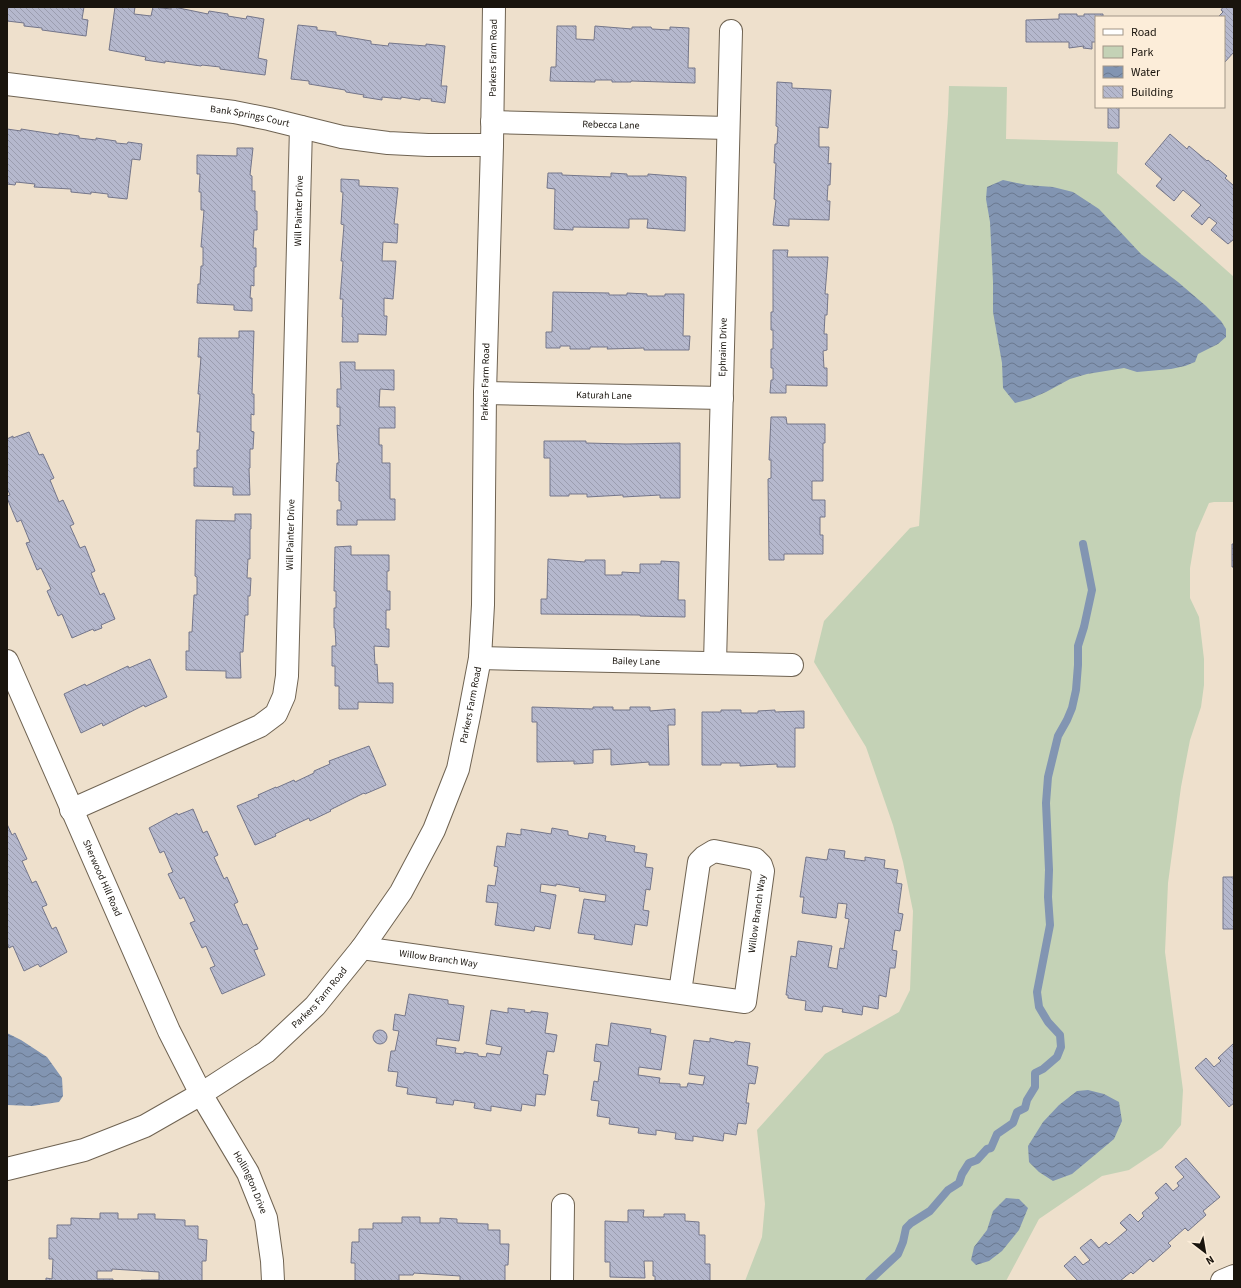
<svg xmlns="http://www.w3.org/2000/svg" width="1241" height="1288" viewBox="0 0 1241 1288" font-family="'Source Sans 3',sans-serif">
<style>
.park{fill:#c4d2b6}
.water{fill:url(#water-waves)}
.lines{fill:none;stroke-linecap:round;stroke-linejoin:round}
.stream{stroke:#8295b2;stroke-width:8}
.building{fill:url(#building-back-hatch);stroke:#74768a}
.street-casing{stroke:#6f6352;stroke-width:24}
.street{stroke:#fff;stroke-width:22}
.labels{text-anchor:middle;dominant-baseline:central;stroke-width:3;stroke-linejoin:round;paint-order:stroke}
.street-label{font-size:10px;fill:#19140d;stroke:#fcedd9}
</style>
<defs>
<pattern id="water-waves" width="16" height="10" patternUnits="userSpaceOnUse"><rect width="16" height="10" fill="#8295b2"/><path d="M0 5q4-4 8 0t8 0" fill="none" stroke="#6a788f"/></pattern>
<pattern id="building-back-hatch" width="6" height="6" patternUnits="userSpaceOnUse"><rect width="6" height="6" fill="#b5b8cd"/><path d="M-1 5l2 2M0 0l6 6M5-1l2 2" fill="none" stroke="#9b9daf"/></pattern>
</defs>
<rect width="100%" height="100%" fill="#eee0cc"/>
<!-- park -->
<path class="park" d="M949,86L1007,87L1006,139L1118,142L1117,173L1234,277V502H1214L1209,503L1196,533L1190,568V598L1199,617L1204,659V685L1201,707L1190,740L1181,787L1168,883L1165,952L1183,1090L1181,1125L1162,1148L1129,1170L1102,1176L1039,1219L1006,1281H745L762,1237L765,1204L757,1130L825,1054L899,1012L910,990L913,911L903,862L893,825L866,747L814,662L824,621L910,528L919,526L948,114Z"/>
<!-- water -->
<path class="water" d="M1003,180L1027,185L1053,187L1073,192L1099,209L1141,254L1178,282L1206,306L1221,321L1226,329V337L1218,344L1198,354L1195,362L1185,366L1171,369L1137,372L1124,368L1087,374L1070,379L1046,392L1030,399L1015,403L1003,388L1002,363L993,312V282L990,222L986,199L987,187Z
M7,1033L21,1040L47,1057L62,1078L63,1096L59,1102L32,1106L7,1105Z
M1088,1090L1104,1094L1119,1102L1122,1121L1114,1139L1072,1174L1053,1181L1039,1172L1029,1162L1028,1146L1043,1122L1059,1105L1077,1091Z
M1006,1198L1019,1199L1028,1208L1019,1230L1002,1251L989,1261L976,1265L971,1260L974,1247L987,1230L993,1211Z"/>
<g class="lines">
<!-- stream -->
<path class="stream" d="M869,1281L898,1254L903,1242L906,1228L911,1223L930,1211L948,1190L959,1183L962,1174L969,1163L977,1160L987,1149L991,1148L997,1134L1013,1123L1017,1112L1025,1108L1027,1100L1035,1087V1073L1043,1069L1057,1057L1061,1047L1060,1035L1048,1022L1039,1007L1037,992L1050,925L1048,897L1049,870L1046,803L1048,777L1058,736L1067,720L1072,708L1076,690L1078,665V646L1084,627L1092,590L1083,544"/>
</g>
<!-- building -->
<path class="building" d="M7,7H84L82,19L88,20L86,36L42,30V28L24,26V23L7,21Z
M115,7H135L134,14L151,16L153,7L171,9V7H174L208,14L209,11L228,14V16L246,19L247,16L264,19L258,58L267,60L265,75L220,69V67L202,65L201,66L165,61V63L145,60L146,57L109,50Z
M1223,7H1234V52L1224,63V17H1218L1223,12L1221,10Z
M1059,14H1077V16H1084V14H1103V17H1096V42H1092V49L1083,48L1084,46L1069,48V42H1026V20L1059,19Z
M298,25L317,27V30L336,32V35L371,41V44L388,46L389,43L426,46V44L445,46L441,86H447L445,103L431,101L432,99L420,98V100L401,97V99L382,97V100L363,97L364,95L346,92L345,90L309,84V81L291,79Z
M557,26H576V39L594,40L595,26L632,29V27H651L652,29L670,30V27L689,28L688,68H695V83L631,81V82H612V80H595V82L550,81L551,67H556Z
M777,82L792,83V88L831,90L828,128L819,127V147H829L828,164L831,163L830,185H828L827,201H830L829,220L789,219V226L773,225L776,200L774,199L776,163H774L775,144H777L778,127L776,126Z
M1108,107H1119V128H1108Z
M7,129L21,131V129L59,135V133L79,136V138L96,140V138L116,141V143L127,144L128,142L142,144L140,160L132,159L127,199L108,197V194L91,192V194L71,192V189L34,187L35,184L16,182L15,185L7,184Z
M1170,134L1187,149L1189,146L1207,161L1208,160L1227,176L1225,178L1234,186V239L1228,244L1211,230L1217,223L1209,217L1202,225L1191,216L1201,205L1183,190L1174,201L1156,186L1162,179L1145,164Z
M237,148H253L250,175L252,176V191H255V211H257V230H254L253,248H256V267H254V286L251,285L250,298H252V311L234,310V305L197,303L198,284H200L201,266H203V247H201L204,210H201V192H199L200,174H197V155L237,156Z
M548,173H562V175L611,177V173L627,174V176H648V174L686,177L685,231L647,228L648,219H629V228L573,227V230L554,229L555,189L547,188Z
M341,179L359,180V186L398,188L394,224H398L397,243L383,242L382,261H396L393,299L384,298V316H387L386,335L358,334V342H342L343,317H342L343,299H340L343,261H341L344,225L341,224L343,192H341Z
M773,250H788L787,257H828L825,294H828L827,315H825L824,334H827V350L823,351L824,368H827V386L786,385V393H770L771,380H773V368H771V349H773V330H771V312H773Z
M553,292L609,293V295H627V293L647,294V296H665V294H684L683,336H690L689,350H644V348L607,349L608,347H590V349H570V346H560V348H546V332H552Z
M239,331H254L252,394H254V415L251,414V431L254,432L253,449H250V468H249L250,495H233V487L194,486V468H197V450H199L200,432H197L200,394H198L201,357H198L199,338H239Z
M340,362H355V370H394V390L380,389L379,407H395V428H379V445H382V463H390V499H395V520H357V525H337V510H341V501H339V482L336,481L337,463H339L337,425L340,426V407H337V389H341Z
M771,417H786L787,424H825V443H823V481H812V500H825V517H820V535H823V554H784V560H769L768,479L771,478V460H769Z
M29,432L39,455L43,454L54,478L50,480L59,502L63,500L74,524L70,526L80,548L85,546L95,571L91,573L100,595L104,593L115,619L101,625L102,628L94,631L93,629L72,638L62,614L58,616L47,591L51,589L41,568L37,570L26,543L30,542L21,520L17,522L7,498V496L10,495L7,488V439L13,436V438Z
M544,441H586V443L626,444L680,443V498H660V495L623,497V495L587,497V494H569V496H550V458H544Z
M235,514H251V529H250V559H248L247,578H251L250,596H248V615H245L243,652H240L241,678H226V671L186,670V651H189V632H192L194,595H197V577L195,576L196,520L235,521Z
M1232,544H1234V567H1232Z
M351,546V555H389V571H387V591H390V610H386V629H389V647L374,646L375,665L377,664L378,683H393V703L358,702V709H339V686H335V666H332V646H336L335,628H334V608H336V591H334L335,547Z
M548,559L585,562V560H605V575H622V572L640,573V564H661V561L679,562L678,600H685V617L640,616V615L541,614V599H547Z
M150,659L167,697L145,707L144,705L103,726L102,723L81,733L64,694L85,684L86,686L128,666L129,668Z
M532,707L593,709V707H613V710H630V707H650V711L675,709V725H668L669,765H649V762L611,765V749L593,750V763L574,764V761L537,762V722H532Z
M721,710H741V713H758V711L775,710V712L804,711V728H795V767H777V764L740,766V763H721V765H702V712H721Z
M369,746L386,785L365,794L364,793L330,810L331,811L310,821L309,818L275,834L276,836L255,845L237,806L259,797L258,795L276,787V788L294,780L295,782L314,773V771L330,764L329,761Z
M193,809L203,833L207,831L218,855L214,857L224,879L227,877L238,902L234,904L243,925L247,924L258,949L254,950L265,975L222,994L210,968L215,966L206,946L202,948L190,923L195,921L184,897L180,899L168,874L173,872L164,851L160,853L149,828L177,813L178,815Z
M7,824L12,835L15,833L27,859L22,861L32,883L36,881L47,905L42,907L52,929L56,927L67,952L40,967L38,964L24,971L13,946L9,948L7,943Z
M552,828L568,831V835L588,839L589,833L606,836L605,841L635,846L634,852L647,854L645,867L653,868L650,890L646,889L643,910L649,911L647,926L635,924L632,945L594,939L595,935L578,933L584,899L605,902L606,895L579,891L580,888L556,884V886L541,884L540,892L556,895L550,929L535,926L534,931L495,925L498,903L486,902L488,885L495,886L498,867L494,866L497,846L505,847L507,833L521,835V829L551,834Z
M829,849L845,851L844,858L865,861V857L885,860L884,868L898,870L896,883L902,884L898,913L903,914L900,931L895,930L892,950L897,951L895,968H890L886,997L879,995L878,1009L863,1006L862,1015L842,1012L843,1009L823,1006L822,1012L805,1010L806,1001L788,998V995H786L791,956L796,957L798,941L832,946L828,967L837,969L840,948L844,949L849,919L845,918L847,904L838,903L836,918L802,913L804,897H800L806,857L827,860Z
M1223,877H1234V929H1223Z
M409,994L448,1000V1004L464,1006L459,1041L437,1038L436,1045L456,1048L455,1053L464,1054V1052L478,1054V1056L486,1057L487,1053L500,1055L502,1047L486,1044L491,1010L508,1013V1008L525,1010L524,1012L531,1013V1011L548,1013L545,1033L557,1035L554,1052L547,1051L543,1074L548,1075L545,1095L536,1094L535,1106L522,1104L521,1111L491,1106V1111L474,1108L475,1103L454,1100L453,1105L436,1103L437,1098L407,1094L408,1088L396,1086L398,1072L388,1071L391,1051H395L399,1031L393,1030L395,1014L405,1016Z
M611,1023L651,1029L650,1033L666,1036L661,1070L639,1067L638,1075L660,1078L659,1083L680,1084V1087H687L688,1083L703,1085L705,1076L689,1074L694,1040L710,1042V1038L734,1043L735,1041L750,1043L747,1065L758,1067L755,1084L749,1083L746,1103H749L746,1124L738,1123L736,1135L724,1133L723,1141L693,1136V1141L675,1139L676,1133L656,1130V1135L638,1133L639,1128L609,1124L610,1118L597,1116L599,1101L591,1100L594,1081L598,1082L601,1062L594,1061L596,1044L608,1046Z
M373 1037a7 7 0 1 1 14 0a7 7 0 1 1-14 0Z
M1234,1043V1103L1229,1107L1195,1068L1206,1058L1214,1067L1221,1061L1218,1058Z
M1186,1158L1220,1197L1203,1211L1206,1215L1188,1231L1185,1228L1168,1243L1171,1246L1153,1262L1150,1259L1133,1274L1131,1272L1120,1281H1078L1064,1266L1075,1256L1083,1265L1090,1260L1080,1248L1091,1239L1099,1248L1106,1242L1109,1245L1127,1230L1120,1223L1130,1214L1138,1222L1144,1216L1142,1213L1159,1198L1155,1193L1166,1183L1173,1191L1179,1186L1177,1183L1184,1177L1175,1167Z
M628,1210H644L643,1217H664V1214H685V1221L699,1222V1235H705V1264H710V1281H655V1276H653V1261H644L645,1278L610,1277V1262H605V1221L628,1222Z
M100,1213H118V1219H138V1214H155V1219L185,1220V1226H198V1239L207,1240L206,1261H202V1281H141V1280H159V1272L112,1269V1271H97V1279H113V1281H46V1278L52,1279L53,1259H49V1238H57V1225H71V1218L100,1219Z
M402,1217H420V1223H440V1218L457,1219V1223L488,1224V1230H500V1244H509L508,1265H505V1281H460V1276L414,1273L413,1275H399V1281H355V1263H351L352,1242H359V1229H373V1223H402Z"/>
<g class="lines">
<defs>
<g id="street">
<path id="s1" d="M7,84L234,112L269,119L342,137L388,143L428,145H492"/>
<path id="s2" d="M492,122L728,128"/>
<path id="s3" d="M485,393L722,398"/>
<path id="s4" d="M480,658L792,665"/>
<path id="s5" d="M7,661L169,1031L201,1094L248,1173L266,1218L272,1261L273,1281"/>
<path id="s6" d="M715,663L731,31"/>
<path id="s7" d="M71,810L260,726L276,714L284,696L287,676L301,127"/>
<path id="s8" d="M362,948L745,1002L763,871L761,865L755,859L714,851L704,857L699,862L680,992"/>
<path id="s9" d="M7,1169L84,1150L145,1126L201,1094L266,1052L315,1006L362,948L401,892L434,830L458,769L469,716L480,658L483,605L485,393L492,145L494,7"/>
<path d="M562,1281L563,1205"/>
<path d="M1222,1281L1234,1276"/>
</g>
</defs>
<!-- street casing -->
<use href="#street" class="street-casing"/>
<!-- street -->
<use href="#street" class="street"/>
</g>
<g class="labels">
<!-- street labels -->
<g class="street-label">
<text stroke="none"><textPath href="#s9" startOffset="1346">Parkers Farm Road</textPath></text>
<text stroke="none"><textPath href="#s1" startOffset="245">Bank Springs Court</textPath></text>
<text stroke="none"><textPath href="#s2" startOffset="119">Rebecca Lane</textPath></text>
<text stroke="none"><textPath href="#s7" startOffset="732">Will Painter Drive</textPath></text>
<text stroke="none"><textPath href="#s6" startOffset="316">Ephraim Drive</textPath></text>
<text stroke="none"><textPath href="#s9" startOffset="1022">Parkers Farm Road</textPath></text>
<text stroke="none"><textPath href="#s3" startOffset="119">Katurah Lane</textPath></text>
<text stroke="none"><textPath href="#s7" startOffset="408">Will Painter Drive</textPath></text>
<text stroke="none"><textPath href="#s4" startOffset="156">Bailey Lane</textPath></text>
<text stroke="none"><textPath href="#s9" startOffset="698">Parkers Farm Road</textPath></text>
<text stroke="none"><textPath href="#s5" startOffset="237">Sherwood Hill Road</textPath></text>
<text stroke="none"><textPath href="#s8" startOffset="476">Willow Branch Way</textPath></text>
<text stroke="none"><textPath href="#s8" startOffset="77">Willow Branch Way</textPath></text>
<text stroke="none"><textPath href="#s9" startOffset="363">Parkers Farm Road</textPath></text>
<text stroke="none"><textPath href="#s5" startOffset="576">Hollington Drive</textPath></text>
</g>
</g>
<!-- border -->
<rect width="1241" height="1288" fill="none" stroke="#19140d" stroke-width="16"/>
<!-- legend -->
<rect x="1095" y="16" width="130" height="92" fill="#fcedd9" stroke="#a19687"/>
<rect x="1103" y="29" width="20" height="6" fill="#ffffff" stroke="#a19687"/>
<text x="1131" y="36" font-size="12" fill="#19140d">Road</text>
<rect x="1103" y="46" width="20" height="12" fill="#c4d2b6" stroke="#a19687"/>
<text x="1131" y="56" font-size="12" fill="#19140d">Park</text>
<rect x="1103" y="66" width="20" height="12" fill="url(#water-waves)" stroke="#a19687"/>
<text x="1131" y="76" font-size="12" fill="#19140d">Water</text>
<rect x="1103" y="86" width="20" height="12" fill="url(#building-back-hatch)" stroke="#a19687"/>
<text x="1131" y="96" font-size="12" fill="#19140d">Building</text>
<!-- north arrow -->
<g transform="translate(1205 1252) rotate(149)" stroke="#fcedd9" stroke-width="3" paint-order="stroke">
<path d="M0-3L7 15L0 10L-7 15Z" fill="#19140d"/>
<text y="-6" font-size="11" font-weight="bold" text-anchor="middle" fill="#19140d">N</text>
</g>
</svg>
